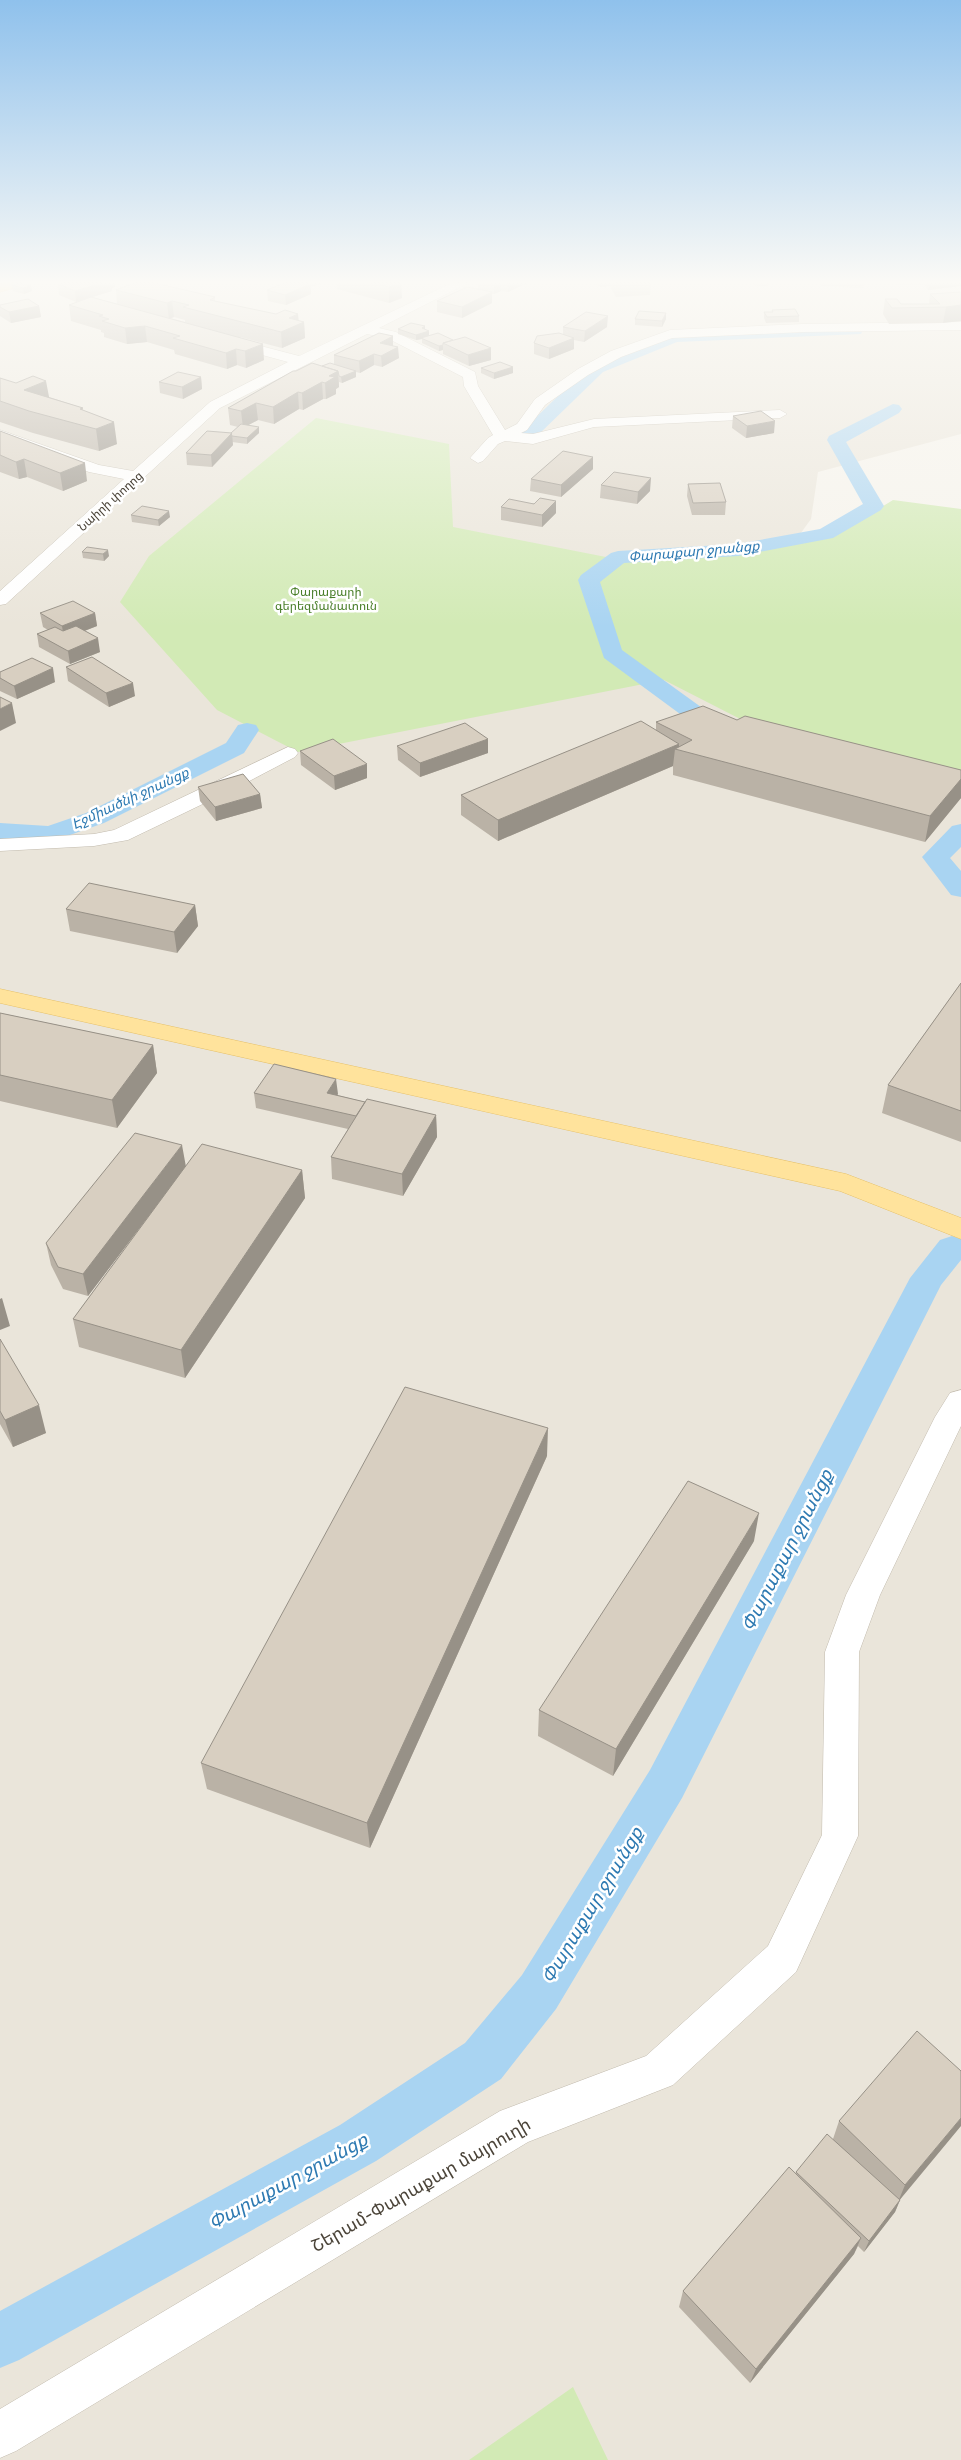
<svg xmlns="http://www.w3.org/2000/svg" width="961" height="2460" viewBox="0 0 961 2460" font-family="Cabin,'Noto Sans Armenian',sans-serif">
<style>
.residential{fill:#eae5da}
.green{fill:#d2eab5}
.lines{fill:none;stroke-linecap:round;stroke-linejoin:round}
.canal{fill:#a9d4f2;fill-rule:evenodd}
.minor-casing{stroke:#c2bbae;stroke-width:1}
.major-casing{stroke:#e6c16a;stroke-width:1}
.highway-casing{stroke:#e0a43c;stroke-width:1}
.minor{fill:#fff;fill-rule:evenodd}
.major{fill:#ffe39c;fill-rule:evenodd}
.highway{fill:#ffcf6e;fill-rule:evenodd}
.wall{fill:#bab2a6;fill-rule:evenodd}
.shaded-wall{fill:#979187}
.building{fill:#d8cfc1;stroke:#979187}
.labels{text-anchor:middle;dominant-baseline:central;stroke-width:5;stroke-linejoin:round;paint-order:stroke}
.far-street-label{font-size:12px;fill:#4b4439;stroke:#fff}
.far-park-label{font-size:12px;fill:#4a7f2a;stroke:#fff}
.far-water-label{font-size:14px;font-style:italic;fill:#2e7ab2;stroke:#fff}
.near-street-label{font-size:18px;fill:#4b4439;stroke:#fff}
.near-water-label{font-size:19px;font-style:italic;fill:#2e7ab2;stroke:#fff}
</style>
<rect width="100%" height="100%" fill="#f6f3ec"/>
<!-- residential -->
<path class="residential" d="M0,283H961V434L818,472L811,519L700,672L961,760V2460H0Z"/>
<!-- green -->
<path class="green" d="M316,418L449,444L453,527L606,557L833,537L893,500L961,509V770L750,724L664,680L298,752L217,710L120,602L149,556Z
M573,2387L608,2460H469Z"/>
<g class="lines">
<!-- canal -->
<path class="canal" d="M855,325L861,326L863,330L861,334L677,342L603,372L537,436H523L521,432L591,364L668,333Z
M893,404L899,405L902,409L899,413L846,442L884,506L881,510L833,538L738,556L624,563L600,582L622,650L712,715L742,722L745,727L742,732L733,734L695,725L604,658L578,580L581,575L611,553L618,551L738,544L820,529L863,504L827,440L829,436Z
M247,723L256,725L259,730L244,753L104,823L50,842L0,839V823L48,826L86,813L226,743L238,725Z
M961,824V847L950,858L961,871V897L951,895L922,857L952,826Z
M952,1236L961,1239V1260L941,1285L682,1798L556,2009L501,2079L376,2161L19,2360L0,2368V2311L340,2125L465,2043L522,1975L650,1770L910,1278L940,1240Z"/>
<defs>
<path id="minor" d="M452,283H468L379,328L396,332L475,372L478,386L505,430L517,424L535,399L578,369L611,351L670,330L803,324L961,322V330L803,332L672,338L621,357L588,375L545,405L527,430L521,433L533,434L594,419L780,410L787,414L780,418L594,427L533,444L505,441L498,444L483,461L478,463L470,458L488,438L493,435L464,386L463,377L387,338L367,334L220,408L6,604L0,605V591L124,479L89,472L0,440V430L99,465L133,471L210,402L288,362L222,344L220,341L222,338L227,337L299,356Z
M288,747L295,749L298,753L295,757L236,788L128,840L94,846L0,851V839L94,834L114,830Z
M961,1390V1426L880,1595L859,1652L858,1836L796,1972L673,2085L528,2142L16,2451L0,2458V2409L500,2111L646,2056L768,1946L822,1835L825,1652L846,1595L935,1417L950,1393Z"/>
<path id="major" d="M0,989L846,1174L961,1218V1239L840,1191L0,1003Z"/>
<path id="highway" d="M22,283L21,286L0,292V284Z"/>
</defs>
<!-- minor casing -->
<use href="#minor" class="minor-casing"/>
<!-- major casing -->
<use href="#major" class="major-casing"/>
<!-- highway casing -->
<use href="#highway" class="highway-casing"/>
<!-- minor -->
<use href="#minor" class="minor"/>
<!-- major -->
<use href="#major" class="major"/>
<!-- highway -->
<use href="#highway" class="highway"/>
</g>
<!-- wall -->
<path class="wall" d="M62,283H114L115,287L112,288V291L92,297L117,304L116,290L215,297V301L304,322L305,338L282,348L240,337L264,360L246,368L237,365L227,369L175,354L174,350L147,342L127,344L104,337V333L101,332V330L71,321L69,305L88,298L76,302L59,295L58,284ZM174,317L185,320V322L170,318Z
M284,283H322L313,286H311V294L286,305L268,301L267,290Z
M334,283H401L402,298L389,303L337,289V284Z
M478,283H527L508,292L501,291L494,294H492V303L462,318L437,312V301L478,289Z
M594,283H650L651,284L650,295L616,297L611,289V286L600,287Z
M753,283H771L767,287L753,285Z
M821,283H864L863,288L821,286Z
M898,283H961V286L928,290L924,285H899Z
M12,285L31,286L32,291L24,294L13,291Z
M961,292L943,323L889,324L883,314L885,299L901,304H929L930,294Z
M0,305L39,306L41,317L11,323L0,316Z
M772,310L799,316V322L766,323L764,318V312H772Z
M635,319H666L662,327L635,325Z
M563,327H607L584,342L574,340V349L549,359L534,354V343L563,334Z
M398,329H425L429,336L491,360L469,366L443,354V350L439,351L422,343V339L416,340L398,334Z
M393,336V346L399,358L382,367L374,365L360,373L356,372V377L342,383L339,382V387L336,389V394L326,399H323L303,410L299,409L274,424L258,420L248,425L259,433L247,444L232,442L233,445L212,467L187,465L186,453L231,433L238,427L230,425L228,408L296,371L334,364V355Z
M513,367V373L494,379L481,373V368Z
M201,377L202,389L183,399L160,393L159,382Z
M0,378L49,397L83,408V410L117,444L99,451L33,433L0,422Z
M733,416L774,433L746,438L732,428Z
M0,431L87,481L63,491L27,477L19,479L0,472Z
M593,457V469L561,497L530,491L531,479Z
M688,484L726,502L725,515H692L687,496Z
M601,485L650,491L637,504L600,498Z
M556,501V513L542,527L501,520V507Z
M131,515L170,517L159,526L132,522Z
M87,547L109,556L104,561L83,558L82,552Z
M40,613H95L97,626L84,631L100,652L70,664L39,647L37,634L48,630L43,627Z
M66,667L135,696L109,707L68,681Z
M0,672L55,682L17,699L0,691Z
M737,720L961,779V798L925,842L673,775V766L498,841L461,815V795L656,730V722Z
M488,739V753L420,777L398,760L397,746Z
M300,751L367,778L335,790L301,765Z
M198,787L260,794L262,808L216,821L200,801Z
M195,905L198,926L177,953L70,931L66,909Z
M961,983V1142L882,1113L888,1085Z
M0,1013L153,1045L157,1073L117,1128L0,1101Z
M254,1093L338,1094L337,1095L365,1102L436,1115L437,1137L403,1196L332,1179L331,1157L348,1129L256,1108Z
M185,1166L302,1170L305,1198L185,1378L79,1347L73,1319L151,1213L88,1296L63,1289L51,1265L46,1243Z
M0,1339L46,1433L13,1447L0,1424Z
M547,1456L370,1848L207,1789L201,1763Z
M754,1541L613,1776L538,1736L539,1710Z
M961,2071L900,2200L895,2212L864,2252L858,2246L854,2254L750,2383L679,2307L683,2291L795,2174L796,2172L833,2139L839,2121Z"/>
<!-- shaded-wall -->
<path class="shaded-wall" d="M102,283H114L115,287L112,288V291L76,302L75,291Z
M312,283H322L313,286Z
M400,283H401L402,298L389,303V287Z
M496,283H501V291L494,294V284Z
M508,283H527L508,292Z
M600,283H611V286L600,287Z
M929,283H961V286L928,290Z
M310,284L311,294L286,305L285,295Z
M31,286L32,291L24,294L23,288Z
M492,292V303L462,318V307Z
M172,301L174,317L169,319L167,303Z
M961,305V321L943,323L946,307Z
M39,306L41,317L11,323L9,312Z
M666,313V319L662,327V321Z
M298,314L299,324L304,322L305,338L282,348L281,332L289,318Z
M608,316L607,327L584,342L585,331Z
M145,326L147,342L127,344L125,328Z
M425,326V332L429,331V337L421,338L422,339L416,340V335L422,328Z
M393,336V347L380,343Z
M574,338V349L549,359V348Z
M263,344L264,360L246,368L245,351Z
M443,345V350L439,351V346Z
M398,347L399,358L382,367L381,356Z
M491,348V360L469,366L468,355Z
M236,349L237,365L227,369L226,353Z
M374,354V365L360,373L359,361Z
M513,367V373L494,379V373Z
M338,371L339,387L336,389V394L326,399L325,383L329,376Z
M356,371V377L342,383L341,377Z
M201,377L202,389L183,399L182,387Z
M46,381L50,402L27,411L24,390Z
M322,382L323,399L303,410L302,393Z
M298,392L299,409L274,424L273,407Z
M256,403L258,420L243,428L241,411Z
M775,421L774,433L746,438L747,426Z
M114,422L117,444L99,451L96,429Z
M259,427V433L247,444V438Z
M232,433L233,445L212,467L211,455Z
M593,457V469L561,497V485Z
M24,459L27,477L19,479L16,462Z
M85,463L87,481L63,491L60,473Z
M651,478L650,491L637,504L638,492Z
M556,501V513L542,527V515Z
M169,511L170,517L159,526L158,520Z
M108,550L109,556L104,561L103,554Z
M95,613L97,626L64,639L62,626Z
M98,638L100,652L70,664L68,651Z
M53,668L55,682L17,699L14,686Z
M133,683L135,696L109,707L106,693Z
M12,703L16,723L0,731V709Z
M488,739V753L420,777V763Z
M679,744V750L675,749L673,766L498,841V820Z
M367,764V778L335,790L334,776Z
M961,779V798L925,842L930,816Z
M260,794L262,808L216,821L215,807Z
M195,905L198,926L177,953L174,932Z
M153,1045L157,1073L117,1128L112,1100Z
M336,1079L338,1094L328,1108L327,1093Z
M436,1115L437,1137L403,1196L402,1174Z
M182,1145L186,1167L88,1296L83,1274Z
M302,1170L305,1198L185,1378L181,1350Z
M2,1298L10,1326L0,1330V1299Z
M39,1405L46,1433L13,1447L5,1420Z
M548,1428L547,1456L370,1848L367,1823Z
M759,1513L754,1541L613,1776L616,1749Z
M961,2118V2126L898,2202L905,2185Z
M900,2200L895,2212L864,2252L869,2241Z
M861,2238L854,2254L750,2383L756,2369Z"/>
<!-- building -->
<path class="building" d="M19,283H21L31,286L23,288L12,285Z
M62,283H102L75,291L58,284Z
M134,283H155L215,297L210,300L238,306L276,314L285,310L298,314L289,318L304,322L281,332L183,307L189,305L172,301L167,303L116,290Z
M284,283H307L310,284L285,295L267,290Z
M373,283H400L389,287Z
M614,283H650L651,284L616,286Z
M467,287L492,292L462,307L437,301Z
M961,292V305L946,307L892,308L885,299H897L901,304H940L930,294Z
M91,297L263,344L245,351L236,349L226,353L173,338L180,336L145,326L125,328L102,321L109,319L99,316L103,315L69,305Z
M28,299L39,306L9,312L0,307V305Z
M795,309L799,316L767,317L764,312H773L772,310Z
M639,311L666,313L662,321L635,319Z
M586,312L608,316L585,331L563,327Z
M411,323L425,326L422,328L429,331L416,335L398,329Z
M379,333L393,336L380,343L398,347L381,356L374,354L359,361L334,355Z
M438,333L453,340L443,343V345L439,346L421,338Z
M559,333L574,338L549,348L534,343L537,336Z
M465,337L491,348L468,355L443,343Z
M500,362L513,367L494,373L481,368Z
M312,363L338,371L329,376L335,377L325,383L322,382L302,393L298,392L273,407L256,403L241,411L228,408L293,371H296Z
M330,363L356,371L341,377L339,376L338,371L322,366Z
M178,372L201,377L182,387L159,382Z
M33,376L46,381L24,390L83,408L80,409L114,422L96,429L29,411L0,401V378L16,383Z
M761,411L775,421L747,426L733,416Z
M241,424L259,427L247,438L232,436L231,433Z
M0,431L85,463L60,473L24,459L16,462L0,455Z
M207,431L232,433L211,455L186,453Z
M563,451L593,457L561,485L531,479Z
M614,472L651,478L638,492L601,485Z
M720,483L726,502L693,503L688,484Z
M540,498L556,501L542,515L501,507L509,499L534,504Z
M142,506L169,511L158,520L131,515Z
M87,547L108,550L103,554L82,552Z
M73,601L95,613L62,626L40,613Z
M76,626L98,638L68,651L37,634L55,627L63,631Z
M92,657L133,683L106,693L66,667Z
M32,658L53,668L14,686L0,678V672Z
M0,697L12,703L0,709Z
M703,706L737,720L745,716L961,770V779L930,816L675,749L692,740L656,722Z
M641,721L679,744L498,820L461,795Z
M465,723L488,739L420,763L397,746Z
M333,739L367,764L334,776L300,751Z
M243,774L260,794L215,807L198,787Z
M89,883L195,905L174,932L66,909Z
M961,983V1111L888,1085Z
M0,1013L153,1045L112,1100L0,1075Z
M274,1064L336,1079L327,1093L365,1102L356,1116L254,1093Z
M367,1099L436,1115L402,1174L331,1157Z
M135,1133L182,1145L83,1274L58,1267L46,1243Z
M202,1144L302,1170L181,1350L73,1319Z
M0,1339L39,1405L5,1420L0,1411Z
M405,1387L548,1428L367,1823L201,1763Z
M688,1481L759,1513L616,1749L539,1710Z
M917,2031L961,2071V2118L905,2185L839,2121Z
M827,2134L900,2200L869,2241L796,2172Z
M789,2167L861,2238L756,2369L683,2291Z"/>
<!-- sky -->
<linearGradient id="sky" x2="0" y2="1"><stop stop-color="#8fc1ec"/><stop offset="0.45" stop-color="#fbfaf6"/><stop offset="1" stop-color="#fbfaf6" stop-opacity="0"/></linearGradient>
<rect width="961" height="627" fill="url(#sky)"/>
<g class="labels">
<!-- far-street labels -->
<g class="far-street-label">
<text transform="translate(110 501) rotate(-42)">Նաիրի փողոց</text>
</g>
<!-- far-park labels -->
<g class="far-park-label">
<text x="326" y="591">Փարաքարի<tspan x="326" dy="14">գերեզմանատուն</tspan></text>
</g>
<!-- far-water labels -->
<g class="far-water-label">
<text transform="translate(694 551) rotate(-5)">Փարաքար ջրանցք</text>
<text transform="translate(130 798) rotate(-25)">Էջմիածնի ջրանցք</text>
</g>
<!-- near-street labels -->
<g class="near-street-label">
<text transform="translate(421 2185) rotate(-30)">Շերամ-Փարաքար մայրուղի</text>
</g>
<!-- near-water labels -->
<g class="near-water-label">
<text transform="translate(787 1550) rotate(-63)">Փարաքար ջրանցք</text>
<text transform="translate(592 1905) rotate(-59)">Փարաքար ջրանցք</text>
<text transform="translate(288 2181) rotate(-29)">Փարաքար ջրանցք</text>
</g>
</g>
</svg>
